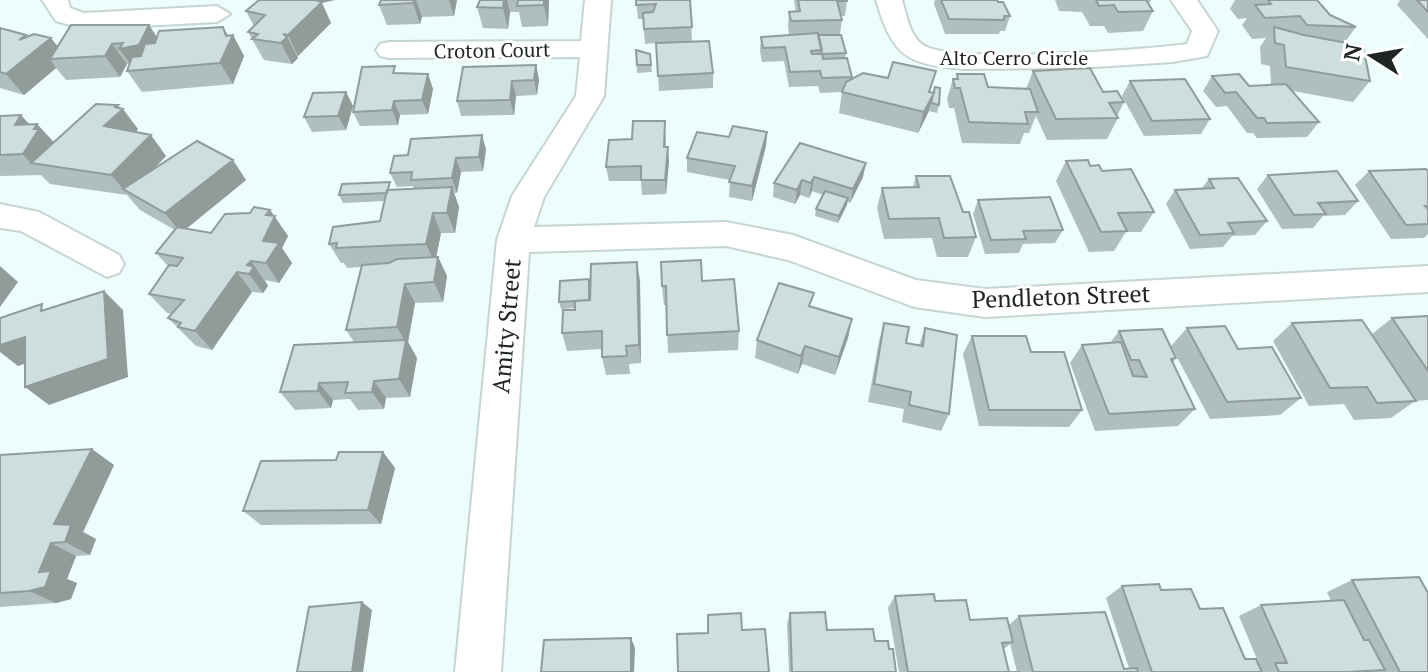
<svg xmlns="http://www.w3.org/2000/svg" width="1428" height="672" viewBox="0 0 1428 672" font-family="'PT Serif',serif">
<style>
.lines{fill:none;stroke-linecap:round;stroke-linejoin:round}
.minor-casing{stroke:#c4d5d2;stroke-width:4}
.minor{fill:#fff;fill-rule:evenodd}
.wall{fill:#b0bfbd;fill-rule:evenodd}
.shaded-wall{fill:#909b9a}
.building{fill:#cddedc;stroke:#909b9a;stroke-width:2}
.labels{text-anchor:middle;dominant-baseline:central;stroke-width:6;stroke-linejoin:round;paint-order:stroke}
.far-street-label{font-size:20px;fill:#1f2524;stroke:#fff}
.street-label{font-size:24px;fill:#1f2524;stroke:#fff}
</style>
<rect width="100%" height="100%" fill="#ecfdfb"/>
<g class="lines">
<defs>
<path id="minor" d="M42,0H68L70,8L84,13L217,6L230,14L217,22L84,29L56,21Z
M585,0H611L604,96L544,197L534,227L726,222L793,235L916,280L985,289L1428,266V292L985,317L914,307L788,260L726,246L529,252L501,672H455L497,240L512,196L576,96L580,57L389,58L380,56L376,50L380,44L389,42L581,41Z
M876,0H902C907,16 910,40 927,47C962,63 1144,50 1187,44L1192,31L1171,0H1197L1218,31L1207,56L1173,62L1079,68L964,69C906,64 893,57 876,0Z
M0,204L39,212L119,255L124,264L119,273L107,277L21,231L0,228Z"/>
</defs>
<!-- minor casing -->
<use href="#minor" class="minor-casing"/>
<!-- minor -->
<use href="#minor" class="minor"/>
</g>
<!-- wall -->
<path class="wall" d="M381,0H457L454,16L422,17L420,24L387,25L379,5Z
M480,0H549L548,26L522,27L519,12H510L508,29L483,28L477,7Z
M636,0H690L692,41L713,73V88L659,91L656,43L645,44L643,19H638Z
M794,0H847L845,16H841L842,20L840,34L846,53L845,58L852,79L930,92L939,105L937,113L929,111L918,133L839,113L842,92L820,93L818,86L789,87L784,61L762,62L760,51L761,37L789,35L788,26L789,12H796Z
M935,0H941L1010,16L1005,31H1000L999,34H945L934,4Z
M1055,0H1151L1149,4L1153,11L1143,31L1108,33L1104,26H1090L1082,12L1059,11Z
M1235,0H1317L1330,15L1356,27L1345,42L1370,81L1353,102L1293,91L1319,122L1307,137L1257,138L1253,133H1247L1227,106L1216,107L1203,91L1212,76L1249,86L1271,85L1270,66L1261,64L1260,47L1266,38L1252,39L1242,25L1247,18L1238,19L1230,9Z
M1400,0H1428V39L1397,5Z
M322,3L331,23L298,56L297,55L298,58L292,64L264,60L248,32L254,26L246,11Z
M223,27L228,35H233L244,56L233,84L142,92L127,71L130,64H127L120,77L66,80L56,68L24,95L0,88V28L58,47L157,37Z
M636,50L650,54L652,72L637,73Z
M536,65L539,80L537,95L516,96L514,115L461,116L457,101Z
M1033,71L1103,92L1124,102L1117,116L1118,118L1107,139L1047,140L1036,116L1029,133H1024L1020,144L962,143L954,108H949L947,99L953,79H956L957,74L988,87L1026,89Z
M398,73L428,74L433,89L428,114L400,115L398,125L360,126L353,112Z
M1130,81L1210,119L1201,134L1144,136L1122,96Z
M346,92L353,106L346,130L312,132L304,117Z
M120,108L138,129L136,132L166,156L153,169L246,180L186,229L211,233L250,213L270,210L288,236L282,248L292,263L279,283L265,280L268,286L263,293L252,292L212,350L196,346L168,318L171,314L167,313L149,294L168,266L156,253L175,230L140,210L127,195L50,184L41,175L0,176V116L30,124H37L54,142Z
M767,132L766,146L752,201L729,197L730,180L687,172V158L729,137Z
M666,135V147L669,161L666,194L642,195L641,181H609L606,167L632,139Z
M800,143L863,177L850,203L847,202L838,223L815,216L816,209L823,195L812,191L809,198L800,195L795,204L773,197L774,183Z
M486,149L483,171L461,172L457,193H454L459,207L455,233H441L436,257H438L447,276L443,302L415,303L408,342L417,358L410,397L386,398L384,409L358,410L350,399L333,400L331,408L295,410L280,392L354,342L346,330L361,267L347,268L344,263H341L329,244L380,221L385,201L343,203L339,195L394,189H414L413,186L397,187L390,173Z
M1066,161L1090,166L1102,171L1154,212L1141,232H1126L1114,251L1089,252L1056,181Z
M1369,171H1428V234L1424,238L1391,239L1355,185Z
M1268,175L1358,201L1345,215L1323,216L1313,228L1282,229L1257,189Z
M916,176L963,212L976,237L968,257H937L932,238L884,239L877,208L882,188L913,187Z
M1209,179L1267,221L1255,235L1232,236L1223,247L1190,249L1166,204L1175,190L1202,188Z
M978,200L1063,230L1055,243L1023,244L1019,253L985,254L973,214Z
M640,281L641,363L629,364L630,374L606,375L602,357V349L567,351L562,333L575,308L561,309L559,302L590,285Z
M702,281L739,331L738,350L668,353L666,305H664L662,286Z
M812,306L848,338L835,375L802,364L798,374L755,358L757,340Z
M1428,316V400L1415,401L1391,418L1354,420L1344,404L1309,406L1273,341L1292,323L1372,334L1392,318Z
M884,323L906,343L919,345L925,328L949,414L941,431L902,422L904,409L868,402L879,341Z
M1187,328L1238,349L1301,398L1280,415L1210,419L1171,346Z
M1119,331L1176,358L1173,363L1195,409L1178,426L1095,431L1070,363L1082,345L1110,343Z
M972,336L1031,352L1082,410L1069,427L979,426L963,354Z
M383,452L395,468L381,524L261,525L243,511Z
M0,455L114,465L83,532L96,539L90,555L76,556L67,579L77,583L71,599L56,603L0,607Z
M1352,580L1428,672H899L888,608L895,596L935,601L970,620L1009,625L1019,616L1124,669L1129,668L1106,598L1122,586L1161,590L1200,609L1245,659L1261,669L1239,616L1261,605L1331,601L1327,592ZM1010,644L1017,672H1009L1004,649Z
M790,613L827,630L875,641L889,649L896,672H789L787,624Z"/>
<!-- shaded-wall -->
<path class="shaded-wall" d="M315,0H335L322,3L331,23L298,56L288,35Z
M414,0H416L422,17L420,24L413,3Z
M449,0H457L454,16Z
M504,0H507L510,12L508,29L503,8Z
M544,0H549L548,26L544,5Z
M149,25L163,46L134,69L119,49Z
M223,27L230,40L233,35L244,56L233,84L220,63L226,36Z
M26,35L37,49L51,38L67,58L50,59L56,68L24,95L6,74L19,40Z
M287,37L298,58L292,64L281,43Z
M112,44L127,64L120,77L105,56Z
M536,65L539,80L537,95L534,80Z
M428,74L433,89L428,114L422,100Z
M512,81L516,96L514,115L510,100Z
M346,92L353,106L346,130L338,116Z
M929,92L924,110L934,93L928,113L918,133Z
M394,101L400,115L398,125L392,110Z
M118,105L121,110L123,109L138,129L121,147L104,126Z
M21,115L37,133L34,129L37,124L56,145L31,164L23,154L15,125Z
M767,132L766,146L752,201V186Z
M151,135L166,156L130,194L124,190L111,175Z
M482,135L486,149L483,171L479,157Z
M668,147L669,161L666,194L665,180Z
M456,158L461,172L457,193L452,178Z
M233,160L246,180L181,233L165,213Z
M866,163L863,177L850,203L853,189Z
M814,177L812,191L809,198L811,183Z
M802,180L800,195L795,204L797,190Z
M452,187L459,207L455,233L447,213Z
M848,198L847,205L838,223L839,216Z
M270,210L288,236L282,248L292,263L279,283L266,263L263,241L266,215Z
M433,213L441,233L435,263L426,244Z
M438,257L447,276L443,302L434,282Z
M251,261L268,286L263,293L249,274L247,265Z
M637,262L640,281L641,363L639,345Z
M0,266L18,282L0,307Z
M237,272L252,292L212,350L195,331Z
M405,284L415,303L408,342L417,358L410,397L399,379L406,343L397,327Z
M104,291L123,310L128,377L49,405L25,387Z
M852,319L848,338L835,375L839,357Z
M25,337L48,356L18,366L0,352V345Z
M805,346L802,364L798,374L801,356Z
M374,381L386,398L384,409L372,392Z
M319,383L333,400L331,408L318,391Z
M92,449L114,465L83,532L96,539L90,555L65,542L54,524Z
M383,452L395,468L381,524L368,510Z
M51,543L76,556L67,579L77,583L71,599L56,603L29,591Z
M362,602L372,610L363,672H352Z
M631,638L635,648L634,672H631Z"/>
<!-- building -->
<path class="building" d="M259,0H315L322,2L288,35L283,34L287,37L281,43L252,39L258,34L248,32L265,15L246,11Z
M381,0H414L413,3L379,5Z
M480,0H504L503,8L477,7Z
M518,0H544V5L517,6Z
M636,0H690L692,27L644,29L643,13L653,12L656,4L636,5Z
M798,0H847V1H837L842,20L791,21L789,12L800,11Z
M941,0H997L998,2H1003L1010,16H1004V20L949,19Z
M1096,0H1146L1153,11L1118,12L1114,5L1099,6Z
M1268,0H1317L1330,15L1356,27L1307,25L1300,16L1265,18L1255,5L1271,4Z
M1417,0H1428V12Z
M71,25H149L139,45L119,49L123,43L112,44L105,56L50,59Z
M223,27L226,36L233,35L220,63L127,71L132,57L141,56L145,44L155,43L159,31Z
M1274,27L1304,35L1363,46L1370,81L1286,67L1284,45L1275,43Z
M0,28L26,35L19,40L34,34L51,38L6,74L0,72Z
M818,33L822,50L811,51L812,54H822L823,59L847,58L852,77L822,78L820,71L790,72L785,47L763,48L761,37Z
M818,35H841L846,53L822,54Z
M709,41L713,73L658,76L656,43Z
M636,50L650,54L651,65H637Z
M893,62L936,71L929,92L934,93L924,112L842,92L846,82L863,73L888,78Z
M536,65L534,80L512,81L510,100L457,101L463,67Z
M395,66L393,73L428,74L422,100L394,101L392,110L353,112L362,67Z
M1090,68L1103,92L1117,91L1124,102L1109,103L1118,118L1056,119L1033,71Z
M957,74H984L988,87L1030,89L1038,112H1025L1028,124L969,122L960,88H955L953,79H958Z
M1239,74L1249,86L1286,84L1319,122L1267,123L1264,118H1257L1236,92L1225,93L1212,76Z
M1185,79L1210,119L1152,121L1130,81Z
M935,87L940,88L939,105L931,103Z
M346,92L338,116L304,117L313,93Z
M96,104L118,105L115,107L123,109L104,126L151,135L111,175L31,163Z
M21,115L15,125L37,124L34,129H39L23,154L0,155V116Z
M633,121H665L664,147H668L665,180H641V166L606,167L609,140L632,139Z
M733,126L767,132L752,186L729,182L735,166L687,158L697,132L729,137Z
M482,135L479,157L456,158L452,178L411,180L412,172L390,173L394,156L408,155L411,139Z
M197,141L233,160L165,213L123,189Z
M800,143L866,163L853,189L814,177L811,183L802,180L797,190L774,183Z
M1088,160L1090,166L1099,165L1102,171L1131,169L1154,212L1118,213L1127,231L1101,232L1066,161Z
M1426,169L1428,171V206H1425L1428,209V224L1406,225L1369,171Z
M1337,171L1358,201L1318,203L1326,214L1294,215L1268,175Z
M916,176H950L963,212H969L976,237L944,238L939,218L889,219L882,188L919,187Z
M1238,178L1267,221L1228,223L1234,233L1200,235L1175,190L1214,188L1209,179Z
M390,182L387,193L339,195L342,184Z
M452,187L447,213H433L426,244L336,248L337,243L329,244L333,227L380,221L387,190Z
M825,191L848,198L839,216L816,209Z
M1050,197L1063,230L1023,231L1026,239L991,240L978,200Z
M254,207L270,210L266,215L275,216L263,241L279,243L266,263L251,261L247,265L254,267L249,274L237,272L195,331L178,327L181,323L168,318L184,300L149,294L169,265L177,266L183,258L156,253L177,227L211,233L225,214L250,213Z
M438,257L434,282L405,284L397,327L346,330L362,265L389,263L397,259Z
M701,260L702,281L734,279L739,331L667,335L666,286H662L661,262Z
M637,262L639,345L626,346L627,356L602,357V331L562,333L563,310H575V301L590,300L591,264Z
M589,279V300L559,302L560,281Z
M779,283L814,293L809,306L852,319L839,357L805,346L801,356L757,340Z
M104,291L108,359L25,387V337L0,345V318L42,304L41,311Z
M1428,316V371L1392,318Z
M1362,320L1416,401L1377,403L1367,387L1330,388L1292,323Z
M884,323L909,327L906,343L923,346L925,328L957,335L949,414L909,405L911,392L874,384Z
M1225,326L1238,349L1272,347L1301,398L1227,402L1187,328Z
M1162,329L1176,358L1171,359L1195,409L1109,414L1082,345L1121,342L1133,376L1147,377L1139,360H1131L1119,331Z
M972,336H1026L1031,352H1064L1082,410H989Z
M406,340L399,379L374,381L372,392L345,393L348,382L319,383L318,391L280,392L294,345Z
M92,449L54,524L71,525L65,542L51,543L39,572L51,571L45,587L29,591L0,593V455Z
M339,452H383L368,510L243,511L261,461L336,460Z
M1419,577L1428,593V672H1400L1352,580Z
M1159,584L1161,590L1191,589L1200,609L1223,608L1245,659H1256L1262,672H1152L1122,586Z
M934,594L935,601L966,600L970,620L1007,618L1013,642L1002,643L1009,672H1020H908L895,596Z
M1344,600L1364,640H1369L1385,670L1347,672H1279L1275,663H1287L1261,605Z
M362,602L352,672H297L309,607Z
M825,612L827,630L873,629L875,641H888L889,649H893L896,672H792L790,613Z
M1105,612L1124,669L1137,668L1138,672H1033L1019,616Z
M741,613L742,630L765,629L769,672H678L677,634L708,633V615Z
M631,638V672H541L544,640Z"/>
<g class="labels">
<!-- far-street labels -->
<g class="far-street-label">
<text transform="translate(492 50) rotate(-1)">Croton Court</text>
<text x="1014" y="57">Alto Cerro Circle</text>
</g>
<!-- street labels -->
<g class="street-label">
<text transform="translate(1061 296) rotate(-2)">Pendleton Street</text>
<text transform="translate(506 326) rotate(-85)">Amity Street</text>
</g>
</g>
<!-- north arrow -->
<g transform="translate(1372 56) rotate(281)" stroke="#ffffff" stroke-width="6" paint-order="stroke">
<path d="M0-6L14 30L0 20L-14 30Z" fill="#1f2524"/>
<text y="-12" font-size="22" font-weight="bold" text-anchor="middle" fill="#1f2524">N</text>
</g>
</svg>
